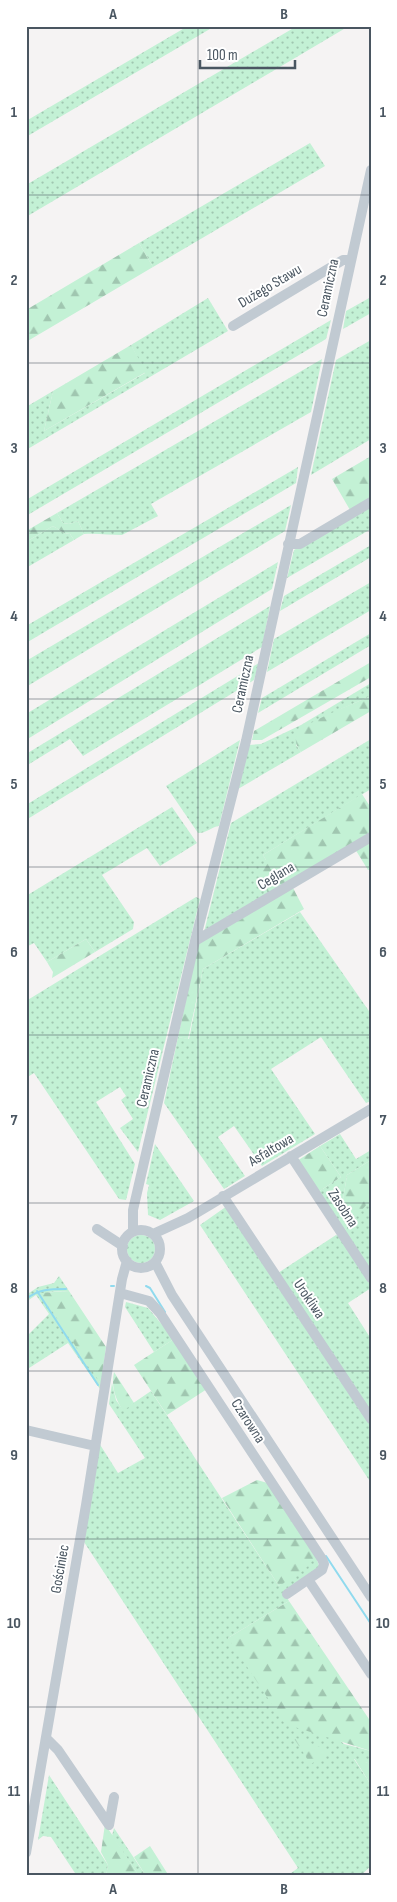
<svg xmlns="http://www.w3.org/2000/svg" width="397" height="1902" viewBox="0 0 397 1902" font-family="'Sofia Sans Condensed',sans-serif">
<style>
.grass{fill:url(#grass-dots)}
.forest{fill:url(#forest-firs)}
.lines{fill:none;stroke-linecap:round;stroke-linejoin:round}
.stream{stroke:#90daee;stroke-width:2}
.minor{stroke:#c1cad2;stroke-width:10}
.grid{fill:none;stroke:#4a5661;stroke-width:1;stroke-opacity:0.55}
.labels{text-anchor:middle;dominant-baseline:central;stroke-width:4;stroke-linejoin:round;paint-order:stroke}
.street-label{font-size:15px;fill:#4a5661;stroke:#fff}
.neatline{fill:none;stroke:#4a5661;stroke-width:2}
.grid-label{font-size:16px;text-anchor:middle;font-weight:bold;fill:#4a5661}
</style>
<defs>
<pattern id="grass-dots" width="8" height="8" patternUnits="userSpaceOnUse" patternTransform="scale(1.25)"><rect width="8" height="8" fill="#c3f1d5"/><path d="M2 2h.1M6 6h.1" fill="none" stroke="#a0c6b0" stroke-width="1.8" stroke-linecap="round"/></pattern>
<pattern id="forest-firs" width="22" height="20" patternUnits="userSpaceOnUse" patternTransform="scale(1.25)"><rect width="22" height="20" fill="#c3f1d5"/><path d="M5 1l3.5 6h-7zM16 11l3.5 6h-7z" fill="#a0c6b0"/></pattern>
</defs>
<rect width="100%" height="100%" fill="#f5f3f3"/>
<!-- grass -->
<path class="grass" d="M188,26H215L26,137V121Z
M297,26H349L26,217V185Z
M310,143L325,166L153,267L139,243Z
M371,297V313L343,329L346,311Z
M208,298L228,331L26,450V407L53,391L44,431L145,373L131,345Z
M331,320L326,339L26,516V500Z
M371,340V439L311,475L336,360Z
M322,359L311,412L151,504L158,516L122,535C109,535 97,533 84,534L78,521L69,524L63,523L57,513Z
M298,467L296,483L26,643V626Z
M291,505L285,531L26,687V661Z
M371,505V529L287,578L294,550Z
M53,526L64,533L70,534L74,540L26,568V542Z
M371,545V557L280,611L284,596Z
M278,562L272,589L26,740V714Z
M371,582V610L267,672L274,639Z
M270,606L262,647L83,756L70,739L26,766V754Z
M371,633V645L258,713L262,698Z
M259,663L254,680L26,820V805Z
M371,683V696L341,709L296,745L301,752L238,789L249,745L261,744L301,725Z
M371,739V789L263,855L266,860L268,893L204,932L231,823Z
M240,740L219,826C211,827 205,834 198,833L166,786Z
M172,807L197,843L160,866L147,848L102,875L134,922L133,929L95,952L86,939L47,962L34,943L26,947V896Z
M196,897L200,899L138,1152L120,1128L133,1119L121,1100L126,1096L120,1087L96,1102L135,1164L126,1200L119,1199L34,1073L26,1078V1001Z
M300,912L371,1014V1101L366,1103L321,1037L271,1069L315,1134L262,1166L234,1126L218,1137L245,1176L224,1189L164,1103L178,1037L189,1039L203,969Z
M340,1134L356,1159L371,1150V1160L347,1175L339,1224L318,1192L341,1177L320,1146Z
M155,1144L194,1201L160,1220L148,1215L147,1193L149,1185L146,1184Z
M367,1203L371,1204V1272L344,1231Z
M227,1206L371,1423V1483L200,1225Z
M336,1235L339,1236L371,1286V1288L348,1303L371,1339V1414L278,1273Z
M127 1249a14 14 0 1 1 28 0a14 14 0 1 1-28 0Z
M59,1276L69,1291L48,1292L101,1384L100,1389L68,1343L26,1370V1337L49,1314L36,1295L26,1302V1295L38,1287L54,1283Z
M126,1302L148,1308L174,1339L154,1352L125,1307Z
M112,1383L116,1400L123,1410L151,1391L279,1586L315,1553L320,1569L285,1594L289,1601L228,1638L344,1744L371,1751V1764L354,1759L371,1785V1866L360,1876H287L298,1868L84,1542L99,1443L118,1473L145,1458L109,1404Z
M49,1775L108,1865L106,1876H77L51,1837L43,1836L38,1840Z
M114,1828L146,1876H139L112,1836Z"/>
<!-- forest -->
<path class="forest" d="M139,243L153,267L26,342V310Z
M131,345L146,372L44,431L53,391Z
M371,456V498L350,510L332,479Z
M57,513L63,523L69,524L78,521L84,534L74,540L70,534L64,533L53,526L26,542V531Z
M371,662V677L262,740H252L254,731Z
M371,696V711L301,752C297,747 294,741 297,734C302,723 358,702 371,696Z
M362,794L371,808V832L268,893L256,871L265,864L266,860L263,855Z
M371,840V869L368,870L355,849Z
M293,888L304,909L203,969L188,1039L178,1037L198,943Z
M86,939L95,952L52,978L53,972L47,962Z
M320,1146L341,1177L318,1192L297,1161Z
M371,1160V1204H367L344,1231L339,1224L347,1175Z
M69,1291L106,1347L101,1384L40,1293Z
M174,1339L207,1389L167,1415L134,1365Z
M114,1372L134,1403L123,1411C115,1398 111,1387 114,1372Z
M257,1480L271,1484L315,1553C312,1569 292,1577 279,1586L222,1498Z
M289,1601L371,1722V1751L285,1724L228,1638Z
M293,1737L331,1751L311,1764Z
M354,1758L371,1764V1785Z
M105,1824L139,1876H106L108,1865L101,1852Z
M150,1846L169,1876H146L134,1857Z"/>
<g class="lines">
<!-- stream -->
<path class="stream" d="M111,1286H114
M146,1286L150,1288L165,1312
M37,1291L98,1385
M26,1299C39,1289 50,1289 66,1289
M326,1556L371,1624"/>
<!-- minor -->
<path class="minor" d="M233,326L343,260H350
M288,544H300L371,502
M195,941L371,837
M291,1156L371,1278
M223,1196L371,1419
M97,1229L123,1246
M122 1249a19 19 0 1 1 38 0a19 19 0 1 1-38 0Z
M133,1232V1210L195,941L246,741L371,170
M153,1234L188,1218L371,1109
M155,1262L172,1295L371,1597
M120,1293L149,1301L160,1313L322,1559L324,1564L322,1570L287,1594
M26,1430L95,1446
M309,1581L371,1674
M46,1738L58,1750L109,1825L114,1797
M26,1853L86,1505L122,1279L127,1261"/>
</g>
<!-- grid -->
<path class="grid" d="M198,26V1876M26,195H371M26,363H371M26,531H371M26,699H371M26,867H371M26,1035H371M26,1203H371M26,1371H371M26,1539H371M26,1707H371"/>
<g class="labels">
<!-- street labels -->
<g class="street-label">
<text transform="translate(270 286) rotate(-31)">Dużego Stawu</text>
<text transform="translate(328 288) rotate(-78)">Ceramiczna</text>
<text transform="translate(243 684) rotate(-78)">Ceramiczna</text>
<text transform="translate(276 876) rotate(-31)">Ceglana</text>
<text transform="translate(148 1078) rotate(-77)">Ceramiczna</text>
<text transform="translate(271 1150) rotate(-31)">Asfaltowa</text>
<text transform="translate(343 1208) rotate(57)">Zasobna</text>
<text transform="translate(309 1299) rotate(56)">Urokliwa</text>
<text transform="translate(248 1421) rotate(57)">Czarowna</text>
<text transform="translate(60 1569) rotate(-80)">Gościniec</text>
</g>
</g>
<!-- border -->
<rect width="397" height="1902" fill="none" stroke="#ffffff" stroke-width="55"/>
<!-- scale -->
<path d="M200 60v8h95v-8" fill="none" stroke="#4a5661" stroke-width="2.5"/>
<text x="207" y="60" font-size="15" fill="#4a5661" stroke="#ffffff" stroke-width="4" paint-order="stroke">100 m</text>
<rect x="28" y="28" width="342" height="1846" class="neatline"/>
<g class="grid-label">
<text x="113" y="19">A</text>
<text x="284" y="19">B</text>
<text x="14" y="117">1</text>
<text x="383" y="117">1</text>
<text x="14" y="285">2</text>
<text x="383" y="285">2</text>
<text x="14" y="453">3</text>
<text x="383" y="453">3</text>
<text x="14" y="621">4</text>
<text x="383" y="621">4</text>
<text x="14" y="789">5</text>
<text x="383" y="789">5</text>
<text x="14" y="957">6</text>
<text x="383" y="957">6</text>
<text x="14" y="1125">7</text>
<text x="383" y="1125">7</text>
<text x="14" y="1293">8</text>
<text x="383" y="1293">8</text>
<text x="14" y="1460">9</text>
<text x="383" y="1460">9</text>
<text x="14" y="1628">10</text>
<text x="383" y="1628">10</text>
<text x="14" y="1796">11</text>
<text x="383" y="1796">11</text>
<text x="113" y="1894">A</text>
<text x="284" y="1894">B</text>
</g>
</svg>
